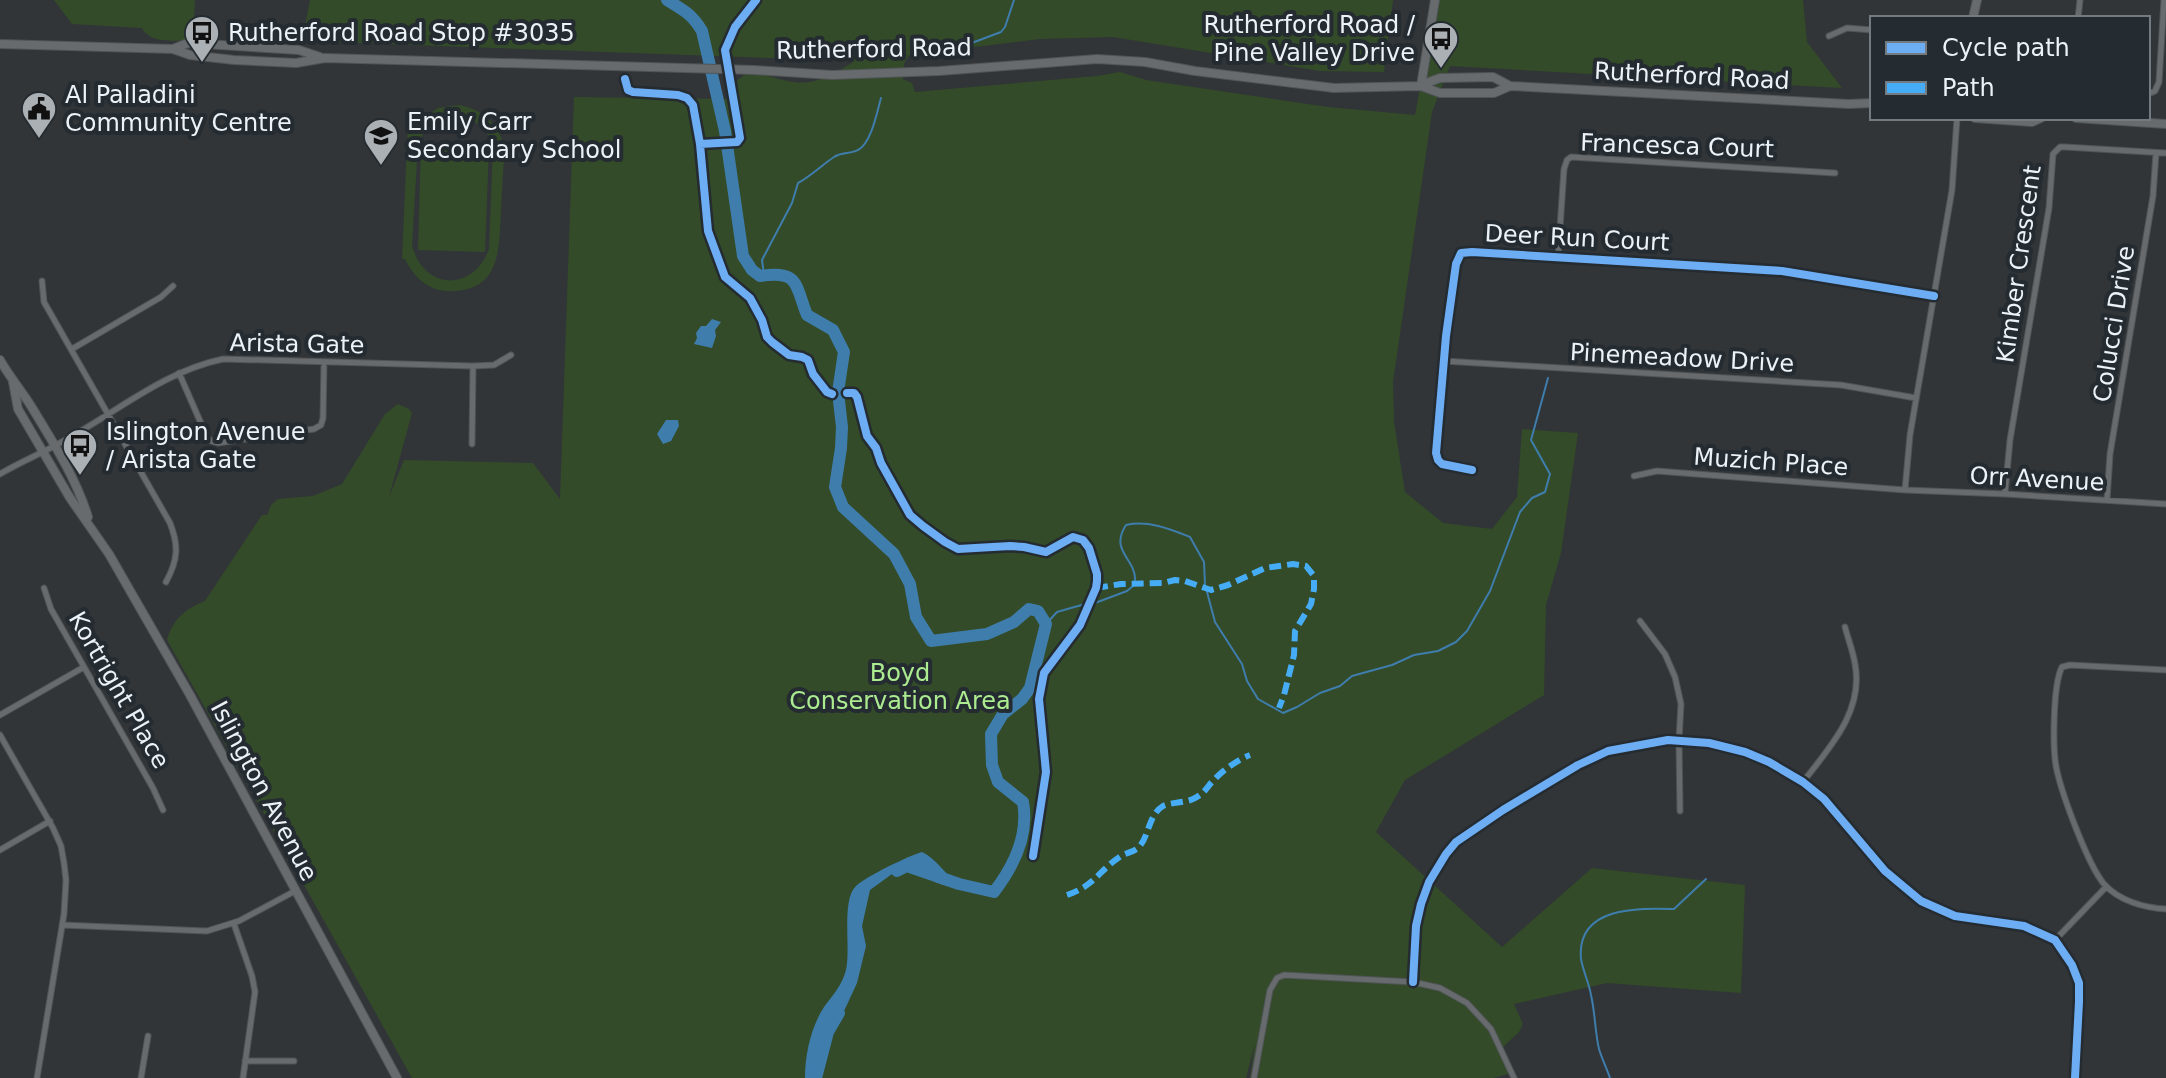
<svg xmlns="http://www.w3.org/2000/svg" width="2166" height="1078" viewBox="0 0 2166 1078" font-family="'DejaVu Sans',sans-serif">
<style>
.green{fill:#334b28;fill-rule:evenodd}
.water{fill:#3f7dad}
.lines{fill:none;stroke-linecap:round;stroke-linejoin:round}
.stream{stroke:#3f7dad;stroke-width:2}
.river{stroke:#3f7dad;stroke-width:12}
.street-casing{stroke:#505457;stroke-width:7}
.secondary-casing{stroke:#505457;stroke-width:10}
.street{stroke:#676b6d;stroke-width:5}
.secondary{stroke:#676b6d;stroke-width:8}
.quiet{stroke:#46acf6;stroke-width:6;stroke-dasharray:12 6;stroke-linecap:butt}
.cycleway-casing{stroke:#242b31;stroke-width:13}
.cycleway{stroke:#6dadf4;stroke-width:8}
.labels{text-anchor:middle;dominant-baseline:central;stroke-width:8;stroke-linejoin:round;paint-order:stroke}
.poi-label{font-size:24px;fill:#edf2f6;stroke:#242b31;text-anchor:start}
.street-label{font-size:24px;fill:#edf2f6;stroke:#242b31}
.park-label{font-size:24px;fill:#acec90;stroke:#242b31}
</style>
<rect width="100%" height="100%" fill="#313538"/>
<!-- green -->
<path class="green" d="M54,0H195L193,34L188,41C172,40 151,44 142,28L72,24Z
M310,0H1393L1384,72L1320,71L1113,37L1040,39L909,55L904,64L903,79L912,83L915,92L1097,76L1120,72L1146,80L1328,107L1415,115L1436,0H1803L1807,42L1842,88L1450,66L1432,112L1393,382L1394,422L1405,492L1443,523L1492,529L1517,497L1522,429L1578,433L1561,553L1546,605L1544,695L1405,780L1376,832L1502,947L1592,868L1745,885L1741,993L1607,983L1514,1004L1523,1024L1519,1032L1503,1047L1510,1065L1508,1074L1494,1078H1250L1255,1043L1246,1078H412L167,640C173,619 185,609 205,601L262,515H267L271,505L278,499L313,496L342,484L385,414L398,404L409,409L412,413L389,497L404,460L533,463L560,499L574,97L732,99L737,80L751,71C803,86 807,90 855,61L302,41Z
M459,105C484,110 497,123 505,147C503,168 502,189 501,210C499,250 501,293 447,291C427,290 413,276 405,259H402L408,123L418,122L438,108ZM457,115C476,119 487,128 493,147L489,249C473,293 423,290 412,245L418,144C426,126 437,118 457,115Z
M421,144L489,146L485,252L418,250Z"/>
<!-- water -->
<path class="water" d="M712,319L721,322L715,330L716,336L712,348L694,344L697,338L696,333L701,326H706Z
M666,420H678L679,426L671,441L663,444L657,434Z
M922,852C937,859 945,875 959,884L943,885L935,882L923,871L913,868L892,874L870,890L862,926L866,946L857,983L845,1009L826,1033L820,1053L821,1078H805C805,1054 811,1027 824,1007C833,995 842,985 846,970C851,948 841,900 856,886C867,876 908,856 922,852Z"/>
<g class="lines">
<!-- stream -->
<path class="stream" d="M961,47L1001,32L1005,27L1014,0
M764,275L762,260L792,203L798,183C811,176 822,165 834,157C841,152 851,154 858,150C871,144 877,112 881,98
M1135,580C1136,559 1109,551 1126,525C1148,520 1170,529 1190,537L1204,562L1205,585
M1207,592L1215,622L1242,664L1247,681L1258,699L1283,713L1297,707L1320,693L1340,686L1352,676L1392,665L1414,655L1438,651L1456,642L1467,631L1490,591L1520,512L1532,498L1545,492L1550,474L1531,440L1548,378
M1095,603L1127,591L1133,586
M1046,624L1057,612L1085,604
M1610,1078C1607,1069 1602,1059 1599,1049C1595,1032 1595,1012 1591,995C1589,983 1583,971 1581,959C1576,906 1639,908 1674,909L1706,879"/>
<!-- river -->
<path class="river" d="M667,0C683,10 691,13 702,31L725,131L743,256L752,270L760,276C800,270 795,285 807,315L833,330L844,352L838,392L842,427L841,448L835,487L843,507L894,554L910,584L916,617L931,641L987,634L1014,622L1029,609L1038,611L1046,624L1030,688L1022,699L1003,714L991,734L992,765L998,782L1023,802C1029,835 1014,866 994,892L959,884L907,866L897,871
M816,1078L828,1032L839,1013"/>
<defs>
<path id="street" d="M2078,18L2080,0
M1829,36L1847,28L1872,30
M2148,94L2155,91L2159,82L2164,0
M1558,257L1564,169L1567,160L1571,157L1835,173
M42,281L44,302L170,523C179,546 178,560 166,582
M72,349L161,297L173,286
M1444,361L1841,385L1916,398
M179,373L207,437L211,441L218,443L314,429L321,425L323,418L324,363
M472,444L473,366
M1472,470L1442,464L1438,460L1436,453L1446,336L1456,264L1461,253L1472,252L1782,271L1934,296
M0,474C22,461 45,452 67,439C118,411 165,371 223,359L473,366L494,365L511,355
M1634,476L1657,471L1905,490L2005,494L2166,504
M1905,490L1910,435L1952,190L1957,118
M2005,493L2010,440L2049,208L2053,154L2060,147H2065L2166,153
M2107,500L2110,454L2153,196L2156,153
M44,588L51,609L153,788L163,810
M1640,621L1665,654L1675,677L1681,704L1679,740L1680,811
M2166,670L2070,665L2062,667C2053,684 2052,750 2057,771C2063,797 2088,865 2104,884C2119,901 2145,908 2166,909
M0,715L84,667
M0,735L53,828L61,846L64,863L66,880L64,914L37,1078
M1803,782C1830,747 1864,711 1855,664C1853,651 1848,639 1845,627
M0,850L50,821
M234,924L252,976L255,992L243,1078
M62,925L207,931L239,921L295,891
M2055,940L2106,887
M1413,982L1416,926L1421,904L1429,882L1446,854L1456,842L1503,810L1578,765L1608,751L1668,740L1709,743L1745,752L1769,762L1803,782L1824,799L1885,871L1921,901L1955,916L2024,926L2055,940L2072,965L2079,983V1002L2075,1078
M245,1061H294
M141,1078L148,1036
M1254,1078L1270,990L1277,978L1284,975L1413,982L1440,988L1467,1003L1491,1029L1514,1078"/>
<path id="secondary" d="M1973,18L1977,0
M0,44L173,49L190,55L234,60L296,63L325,58L754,70L832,75L939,71L1097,59L1145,62L1195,71L1334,88L1421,86L1440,93H1494L1510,86
M173,49L188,43L299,50L320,57
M1421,85L1440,78L1493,77L1510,86L1849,104L1872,103
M1421,86L1435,0
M1975,118L2032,122L2041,118
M2076,118L2166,124
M0,360C9,376 21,390 31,406C53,442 76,478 88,517
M13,382L18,409L70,498L109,554L190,695L397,1078"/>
</defs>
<!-- street casing -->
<use href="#street" class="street-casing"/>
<!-- secondary casing -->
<use href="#secondary" class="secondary-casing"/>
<!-- street -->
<use href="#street" class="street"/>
<!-- secondary -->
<use href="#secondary" class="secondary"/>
<!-- quiet -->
<path class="quiet" d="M1096,588L1121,584L1163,583L1175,580L1185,581L1211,590L1228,585L1265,568L1293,564L1306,566L1314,576V589L1311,604L1295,631L1294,655L1284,695L1279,708
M1067,895C1096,885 1098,871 1121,856C1126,853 1133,852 1138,848C1149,838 1148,815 1163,806C1172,802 1184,803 1193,799C1206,793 1206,787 1215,779C1223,770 1239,759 1250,755"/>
<defs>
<path id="cycleway" d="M625,79L628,90L633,92L678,95L687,98L693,105L700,144L708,231L725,277L750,298L762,320L767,337L772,342L789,355L802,357L808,360L813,374L827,392L832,394
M700,144L737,142L740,138L725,50L735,27L756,0
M847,393H854L857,397L867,436L876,448L881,463L910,515L923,526L945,542L958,549L1010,546L1024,547L1046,552L1073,537L1083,540L1089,548L1097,574V581L1096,588L1080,625L1044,673L1039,699L1046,772L1033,856
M1472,470L1442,464L1438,460L1436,453L1446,336L1456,264L1461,253L1472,252L1782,271L1934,296
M1413,982L1416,926L1421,904L1429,882L1446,854L1456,842L1503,810L1578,765L1608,751L1668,740L1709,743L1745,752L1769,762L1803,782L1824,799L1885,871L1921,901L1955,916L2024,926L2055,940L2072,965L2079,983V1002L2075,1078"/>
</defs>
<!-- cycleway casing -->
<use href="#cycleway" class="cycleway-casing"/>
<!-- cycleway -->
<use href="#cycleway" class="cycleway"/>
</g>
<!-- icons -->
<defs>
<symbol id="bus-pin" viewBox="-11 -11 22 30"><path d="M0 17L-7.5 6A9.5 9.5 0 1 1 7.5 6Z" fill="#abb0b4" stroke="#242b31"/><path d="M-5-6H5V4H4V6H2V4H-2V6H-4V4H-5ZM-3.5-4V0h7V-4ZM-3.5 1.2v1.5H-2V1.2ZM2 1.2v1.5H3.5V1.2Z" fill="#111"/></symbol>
<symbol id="civic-pin" viewBox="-11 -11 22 30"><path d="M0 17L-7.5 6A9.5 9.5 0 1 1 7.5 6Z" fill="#abb0b4" stroke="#242b31"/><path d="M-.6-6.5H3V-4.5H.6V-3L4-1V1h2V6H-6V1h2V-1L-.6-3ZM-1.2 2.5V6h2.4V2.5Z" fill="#111"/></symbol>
<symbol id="school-pin" viewBox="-11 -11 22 30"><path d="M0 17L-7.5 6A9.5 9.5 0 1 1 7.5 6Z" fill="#abb0b4" stroke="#242b31"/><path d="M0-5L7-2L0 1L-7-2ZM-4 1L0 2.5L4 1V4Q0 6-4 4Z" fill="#111"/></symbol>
</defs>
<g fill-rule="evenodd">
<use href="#bus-pin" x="182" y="13" width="40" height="54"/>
<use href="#bus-pin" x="1421" y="19" width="40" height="54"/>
<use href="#civic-pin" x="19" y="89" width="40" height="54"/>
<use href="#school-pin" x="361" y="116" width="40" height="54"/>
<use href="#bus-pin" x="60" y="426" width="40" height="54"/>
</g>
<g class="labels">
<!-- poi labels -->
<g class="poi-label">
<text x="1415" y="25" text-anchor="end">Rutherford Road /<tspan x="1415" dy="28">Pine Valley Drive</tspan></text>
<text x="228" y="33">Rutherford Road Stop #3035</text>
<text x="65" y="95">Al Palladini<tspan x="65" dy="28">Community Centre</tspan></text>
<text x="407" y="122">Emily Carr<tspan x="407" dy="28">Secondary School</tspan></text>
<text x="106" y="432">Islington Avenue<tspan x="106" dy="28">/ Arista Gate</tspan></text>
</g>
<!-- street labels -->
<g class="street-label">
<text transform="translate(874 49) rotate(-1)">Rutherford Road</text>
<text transform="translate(1692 76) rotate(3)">Rutherford Road</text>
<text transform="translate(1677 146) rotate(2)">Francesca Court</text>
<text transform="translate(1577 238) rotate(3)">Deer Run Court</text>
<text transform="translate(2019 264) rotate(-82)">Kimber Crescent</text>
<text transform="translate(2114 324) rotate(-81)">Colucci Drive</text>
<text transform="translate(297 344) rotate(1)">Arista Gate</text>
<text transform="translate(1682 358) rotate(3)">Pinemeadow Drive</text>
<text transform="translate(1771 462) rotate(4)">Muzich Place</text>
<text transform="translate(2037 479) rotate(3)">Orr Avenue</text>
<text transform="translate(119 690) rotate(60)">Kortright Place</text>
<text transform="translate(264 791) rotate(62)">Islington Avenue</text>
</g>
<!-- park labels -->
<g class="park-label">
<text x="900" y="673">Boyd<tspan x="900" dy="28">Conservation Area</tspan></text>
</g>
</g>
<!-- legend -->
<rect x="1870" y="16" width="280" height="104" fill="#242b31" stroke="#747b80" stroke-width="2"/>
<rect x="1886" y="42" width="40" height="12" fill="#6dadf4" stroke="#747b80" stroke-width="2"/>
<text x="1942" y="56" font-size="24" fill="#edf2f6">Cycle path</text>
<rect x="1886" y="82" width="40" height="12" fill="#46acf6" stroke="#747b80" stroke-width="2"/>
<text x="1942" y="96" font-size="24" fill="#edf2f6">Path</text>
</svg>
